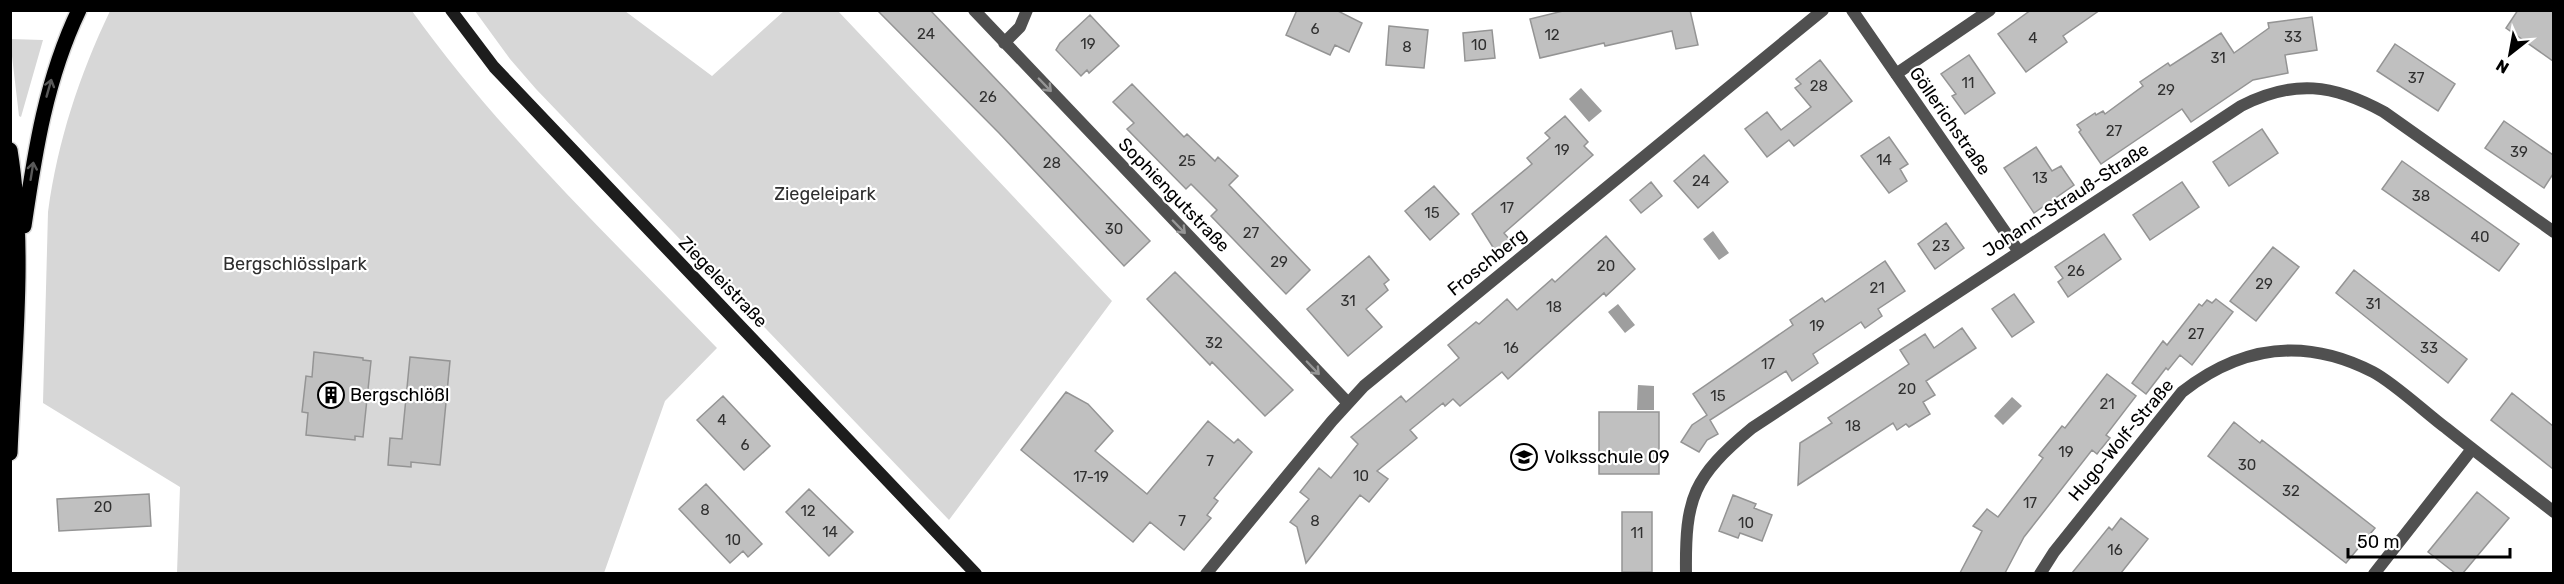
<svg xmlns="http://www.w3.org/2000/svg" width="2564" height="584" viewBox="0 0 2564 584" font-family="Rubik,sans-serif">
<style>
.green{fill:#d7d7d7}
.water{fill:#9e9e9e}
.building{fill:#c0c0c0;stroke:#949494;stroke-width:1.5}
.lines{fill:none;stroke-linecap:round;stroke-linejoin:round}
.primary-casing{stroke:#dbdbdb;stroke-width:18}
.street{stroke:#505050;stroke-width:12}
.secondary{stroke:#1d1d1d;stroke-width:12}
.primary{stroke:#000;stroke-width:15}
.oneway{stroke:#969696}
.oneway2{stroke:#595959}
.labels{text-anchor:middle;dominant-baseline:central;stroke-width:4.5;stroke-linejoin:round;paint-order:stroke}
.number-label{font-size:15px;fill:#303030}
.street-label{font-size:18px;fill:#000;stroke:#fff}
.park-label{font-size:18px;fill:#2e2e2e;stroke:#fff}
.poi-label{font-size:18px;fill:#000;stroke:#fff;text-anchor:start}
</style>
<rect width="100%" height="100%" fill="#fff"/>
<!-- green -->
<path class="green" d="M110,11H412C500,134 612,239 717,348L665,401L604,573H177L180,487L43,403L48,212C58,140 79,76 110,11Z
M475,11H625L712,76L784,11H838L1112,301L949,520L536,89L510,59Z
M10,39L43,40L21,117L19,116Z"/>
<!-- water -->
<path class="water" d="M1581,88L1602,111L1589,122L1569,99Z
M1713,231L1729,253L1719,260L1703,239Z
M1618,304L1635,325L1625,333L1608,312Z
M1638,385L1654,386V410H1637Z
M2012,397L2022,406L2003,425L1994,416Z"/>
<!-- building -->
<path class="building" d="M877,10H930L1150,241L1124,266L999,133Z
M1297,10H1336L1362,23L1349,52L1335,45L1330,55L1286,35Z
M1567,10H1690L1698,45L1676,49L1672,31L1605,46L1604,43L1540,58L1530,19Z
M2031,10H2100L2063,36L2067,42L2026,72L1998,34Z
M2518,10H2553V61L2506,28Z
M1090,15L1119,46L1089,73L1087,70L1081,76L1056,50L1060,43Z
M2312,17L2317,50L2285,55L2288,73L2253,80L2191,122L2182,109L2101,164L2079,132L2081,130L2077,125L2095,113L2096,115L2103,111L2105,114L2143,86L2140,82L2168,63L2170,66L2221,33L2234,53L2269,28L2268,23Z
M1389,26L1428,30L1424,68L1386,65Z
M1492,30L1495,58L1465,61L1463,33Z
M2395,44L2455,84L2438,111L2377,71Z
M1969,55L1995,93L1965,114L1952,96L1956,94L1941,74Z
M1820,60L1852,101L1794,146L1789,140L1767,157L1745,129L1767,112L1781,130L1811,107L1795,88L1801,84L1796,79Z
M1132,84L1184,137L1187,134L1215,161L1218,157L1238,176L1229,185L1310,270L1286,294L1211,216L1217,210L1191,184L1186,189L1127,129L1134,123L1113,102Z
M1565,116L1588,142L1584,146L1593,155L1504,233L1510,240L1496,252L1472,214L1532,164L1527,158L1550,138L1545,133Z
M2504,121L2553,155V174L2544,188L2485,148Z
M2262,129L2278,153L2229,186L2213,162Z
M1889,137L1908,164L1900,169L1907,181L1889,193L1861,156Z
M2036,147L2052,171L2061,166L2074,185L2034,213L2004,168Z
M1704,155L1728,182L1698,208L1674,181Z
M2402,161L2519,244L2499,271L2382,189Z
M1651,182L1662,196L1641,213L1630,200Z
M2182,182L2199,207L2150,240L2133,215Z
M1434,186L1459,214L1430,240L1405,211Z
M1946,223L1964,248L1935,269L1918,244Z
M2104,234L2121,259L2068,297L2058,282L2063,278L2055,267Z
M1606,236L1635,269L1606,296L1604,293L1508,379L1502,372L1460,406L1453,399L1445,406L1443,403L1410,430L1417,438L1377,471L1388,479L1369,502L1360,495L1306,563L1297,527L1290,522L1309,499L1300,492L1319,468L1331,478L1358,444L1351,437L1401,396L1406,402L1459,358L1448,345L1476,322L1479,324L1507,299L1517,310L1552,279L1555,282Z
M2273,247L2299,267L2256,321L2230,301Z
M1369,256L1389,280L1384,284L1388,290L1366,309L1382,327L1348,356L1307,309Z
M1885,261L1905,291L1878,309L1882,316L1865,328L1861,322L1813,354L1818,363L1792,381L1786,371L1710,420L1718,434L1707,440L1699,452L1681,442L1692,425L1707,415L1693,394L1793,325L1790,320L1822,298L1825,302Z
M2354,270L2467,359L2448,383L2336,293Z
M1175,272L1293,390L1265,416L1212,362L1210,365L1147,299Z
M2014,294L2034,322L2012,337L1992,309Z
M2216,299L2233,312L2192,365L2180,355L2168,370L2166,368L2146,394L2132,383L2163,341L2167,345L2199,304L2202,306L2207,300L2212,303Z
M1962,328L1976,348L1926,381L1935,395L1923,402L1930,414L1909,427L1906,424L1897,430L1893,423L1798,485L1800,443L1832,423L1828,418L1909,364L1900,350L1925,334L1934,348Z
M314,352L363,358V360L371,361L363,437L355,436V440L306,435L308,413L302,412L306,376L312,377Z
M410,357L450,361L440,465L411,462V467L388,465L390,438L402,439Z
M2107,374L2136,396L2106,435L2110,438L2097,454L2092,450L2024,537L2005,573H1960L1982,531L1973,526L1987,509L1998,517L2043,458L2039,455L2062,426L2065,428Z
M1066,392L1088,404L1113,431L1095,451L1147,494L1208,421L1234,443L1238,439L1252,452L1214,498L1218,501L1207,515L1211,518L1184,550L1150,522L1133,542L1021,450Z
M2512,393L2553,426V469L2491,420Z
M723,396L770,446L744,470L697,420Z
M1599,412H1659V474H1599Z
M2234,422L2260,443L2262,440L2375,528L2346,563L2208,456Z
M706,484L762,544L748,557L743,551L730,563L679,509Z
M809,489L853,532L829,556L786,512Z
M2477,492L2509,518L2463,573H2455L2428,552Z
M149,494L151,526L59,531L57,499Z
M1733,495L1756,504L1754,508L1772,515L1762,541L1740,533L1738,538L1719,531Z
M1622,512H1652V572H1622Z
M2121,518L2148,539L2121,573H2072L2109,527L2112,530Z"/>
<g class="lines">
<defs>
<path id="primary" d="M10,150C26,249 14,353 10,453
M24,226C35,151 46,79 79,10"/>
</defs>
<!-- primary casing -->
<use href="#primary" class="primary-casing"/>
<!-- street -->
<path class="street" d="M974,10L1348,403
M1852,10L2019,252
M1004,43L1020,27L1027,10
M1896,74L1990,10
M1206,574L1332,421L1364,386L1823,10
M1686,574C1685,497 1693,477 1752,428L2241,106C2294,79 2333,84 2384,112L2554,232
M2040,574L2054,552L2182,392C2242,345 2305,337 2373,372C2394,383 2426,413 2446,428C2481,456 2518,484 2554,512
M2374,574L2472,449"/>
<!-- secondary -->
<path class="secondary" d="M451,10L494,67L976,574"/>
<!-- primary -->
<use href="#primary" class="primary"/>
</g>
<!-- one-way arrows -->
<defs><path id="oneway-shaft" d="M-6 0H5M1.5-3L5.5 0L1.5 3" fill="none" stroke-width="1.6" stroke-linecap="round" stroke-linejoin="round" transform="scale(1.5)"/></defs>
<g class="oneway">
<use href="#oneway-shaft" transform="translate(1045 85) rotate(46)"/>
<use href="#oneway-shaft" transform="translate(1179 227) rotate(46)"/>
<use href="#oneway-shaft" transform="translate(1313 368) rotate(46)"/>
</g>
<g class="oneway2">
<use href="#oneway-shaft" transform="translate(49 88) rotate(-74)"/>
<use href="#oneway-shaft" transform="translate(32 171) rotate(-81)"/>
</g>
<!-- icons -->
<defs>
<symbol id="building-ring" viewBox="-11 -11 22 22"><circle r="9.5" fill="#fff" stroke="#000" stroke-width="1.5"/><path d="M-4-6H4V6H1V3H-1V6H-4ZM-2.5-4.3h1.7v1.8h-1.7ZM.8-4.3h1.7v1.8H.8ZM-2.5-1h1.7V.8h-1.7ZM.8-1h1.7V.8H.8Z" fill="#000"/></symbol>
<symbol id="school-ring" viewBox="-11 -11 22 22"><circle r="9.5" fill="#fff" stroke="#000" stroke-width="1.5"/><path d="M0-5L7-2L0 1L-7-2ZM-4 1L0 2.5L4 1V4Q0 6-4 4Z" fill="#000"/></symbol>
</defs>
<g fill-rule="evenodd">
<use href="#building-ring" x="316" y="380" width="30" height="30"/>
<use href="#school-ring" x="1509" y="442" width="30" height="30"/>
</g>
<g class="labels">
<!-- number labels -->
<g class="number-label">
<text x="1315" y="29">6</text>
<text x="926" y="34">24</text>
<text x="1552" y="35">12</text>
<text x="2293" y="37">33</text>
<text x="2033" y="38">4</text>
<text x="1088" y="44">19</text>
<text x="1479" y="45">10</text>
<text x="1407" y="47">8</text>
<text x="2218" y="58">31</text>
<text x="2416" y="78">37</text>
<text x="1968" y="83">11</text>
<text x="1819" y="86">28</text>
<text x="2166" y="90">29</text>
<text x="988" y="97">26</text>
<text x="2114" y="131">27</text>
<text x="1562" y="150">19</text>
<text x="2519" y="152">39</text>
<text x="1884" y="160">14</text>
<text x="1187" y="161">25</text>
<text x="1052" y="163">28</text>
<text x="2040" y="178">13</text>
<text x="1701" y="181">24</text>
<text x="2421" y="196">38</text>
<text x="1507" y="208">17</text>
<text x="1432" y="213">15</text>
<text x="1114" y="229">30</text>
<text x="1251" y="233">27</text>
<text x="2480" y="237">40</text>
<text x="1941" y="246">23</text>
<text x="1279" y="262">29</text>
<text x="1606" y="266">20</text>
<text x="2076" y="271">26</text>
<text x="2264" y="284">29</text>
<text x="1877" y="288">21</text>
<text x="1348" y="301">31</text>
<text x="2373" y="304">31</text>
<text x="1554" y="307">18</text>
<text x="1817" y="326">19</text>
<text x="2196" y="334">27</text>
<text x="1214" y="343">32</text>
<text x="1511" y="348">16</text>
<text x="2429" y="348">33</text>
<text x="1768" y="364">17</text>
<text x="1907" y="389">20</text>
<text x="1718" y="396">15</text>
<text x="2107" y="404">21</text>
<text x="722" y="420">4</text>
<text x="1853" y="426">18</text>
<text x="745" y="445">6</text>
<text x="2066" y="452">19</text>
<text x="1210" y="461">7</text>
<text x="2247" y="465">30</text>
<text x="1361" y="476">10</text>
<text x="1091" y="477">17-19</text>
<text x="2291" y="491">32</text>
<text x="2030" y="503">17</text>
<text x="103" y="507">20</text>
<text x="705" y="510">8</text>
<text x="808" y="511">12</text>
<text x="1182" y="521">7</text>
<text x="1315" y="521">8</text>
<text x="1746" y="523">10</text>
<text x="830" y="532">14</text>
<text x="1637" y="533">11</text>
<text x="733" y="540">10</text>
<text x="2115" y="550">16</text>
</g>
<!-- street labels -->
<g class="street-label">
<text transform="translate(1950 121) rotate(55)">Göllerichstraße</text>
<text transform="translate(1174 195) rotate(46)">Sophiengutstraße</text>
<text transform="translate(2066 200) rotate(-33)">Johann-Strauß-Straße</text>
<text transform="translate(1487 262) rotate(-39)">Froschberg</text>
<text transform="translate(723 282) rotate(46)">Ziegeleistraße</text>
<text transform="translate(2121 440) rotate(-50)">Hugo-Wolf-Straße</text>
</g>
<!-- park labels -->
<g class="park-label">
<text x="825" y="194">Ziegeleipark</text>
<text x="295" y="264">Bergschlösslpark</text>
</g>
<!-- poi labels -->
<g class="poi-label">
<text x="350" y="395">Bergschlößl</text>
<text x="1544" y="457">Volksschule 09</text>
</g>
</g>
<!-- border -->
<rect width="2564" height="584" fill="none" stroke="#000000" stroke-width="24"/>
<!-- north arrow -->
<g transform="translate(2510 54) rotate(211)" stroke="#ffffff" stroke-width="4.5" paint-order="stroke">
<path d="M0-4.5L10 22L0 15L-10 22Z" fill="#000000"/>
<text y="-9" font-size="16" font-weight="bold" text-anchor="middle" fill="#000000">N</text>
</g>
<!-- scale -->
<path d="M2348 548v9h162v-9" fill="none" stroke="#000000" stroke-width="3"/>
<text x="2357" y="548" font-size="18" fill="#000000" stroke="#ffffff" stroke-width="4.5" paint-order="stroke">50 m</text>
</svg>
